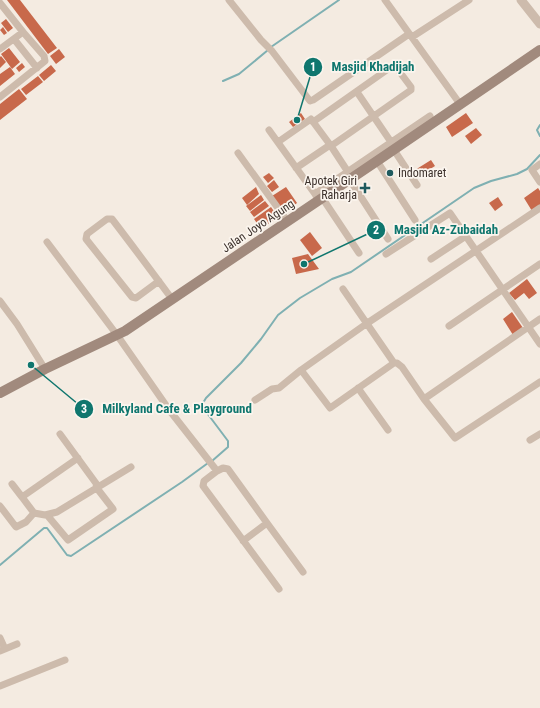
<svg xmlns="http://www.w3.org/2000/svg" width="540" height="708" viewBox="0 0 540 708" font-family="'Roboto Condensed',sans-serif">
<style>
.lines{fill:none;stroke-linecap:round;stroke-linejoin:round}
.stream{stroke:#7fb0b2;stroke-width:2}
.building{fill:#c8694b}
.minor{stroke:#cdbbac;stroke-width:7}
.tertiary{stroke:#cdbbac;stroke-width:9}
.secondary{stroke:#a18a7d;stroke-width:10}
.poi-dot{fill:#1f5a5e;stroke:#fbf5ee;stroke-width:1.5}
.labels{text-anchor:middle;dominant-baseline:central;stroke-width:3.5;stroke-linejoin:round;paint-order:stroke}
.poi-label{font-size:12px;fill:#3b302b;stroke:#fbf5ee;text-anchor:start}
.street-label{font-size:12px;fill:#3b302b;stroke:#fbf5ee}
.leader{fill:none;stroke:#0f766e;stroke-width:1.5}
.callout-dot{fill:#0f766e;stroke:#fbf5ee;stroke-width:1.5}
.mark-label{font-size:12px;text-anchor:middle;font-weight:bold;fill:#fff}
.callout-label{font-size:13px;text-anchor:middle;font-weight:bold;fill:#0f766e;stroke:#fbf5ee;stroke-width:3.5;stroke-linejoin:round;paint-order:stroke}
</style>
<rect width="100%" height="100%" fill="#f4ebe1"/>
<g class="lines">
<!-- stream -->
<path class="stream" d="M271,47L339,0
M223,81L239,74L268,50
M540,125L537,130L540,136
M212,461L228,447V441L204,409L203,403L206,398L241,363L261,339L278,315L300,298L332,279L351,272L474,188L491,181L517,174L527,169L540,155
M0,565L44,528H47L67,555L71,556L182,482L208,463"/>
</g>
<!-- building -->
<path class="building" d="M7,0H20L57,48L48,54Z
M6,19L13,28L8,32L1,23Z
M3,27L7,33L4,35L0,30Z
M9,48L20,62L12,69L1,54Z
M59,49L65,57L56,64L50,56Z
M1,56L6,62L0,68V57Z
M22,63L25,67L19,72L16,68Z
M51,65L56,71L44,81L39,75Z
M10,67L15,74L0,86V74Z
M38,76L43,82L26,95L21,89Z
M19,89L27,99L0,120V104Z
M301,113L305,119L293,127L289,122Z
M466,113L473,123L452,137L446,127Z
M476,128L482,135L471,144L465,136Z
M431,160L435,166L419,176L415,170Z
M269,173L274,178L268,183L263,177Z
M274,180L279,187L272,192L267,186Z
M256,187L259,194L247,205L242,198Z
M286,187L297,203L284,213L272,196Z
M538,188L540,191V206L532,211L524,198Z
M261,195L264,200L250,211L246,206Z
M498,197L503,205L495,211L489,203Z
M265,201L269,206L254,217L250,212Z
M271,207L278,217L261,229L254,219Z
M310,232L322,248L312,256L300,240Z
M308,254L319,269L296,274L292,258Z
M527,279L537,293L529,299L524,293L515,300L509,293Z
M512,312L523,328L513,335L503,319Z"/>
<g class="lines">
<!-- minor -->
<path class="minor" d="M229,0L261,40L272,51L310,101L313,100L409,34
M385,0L460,104
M0,3L23,32L0,49
M412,37L469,0
M14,39L37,68
M357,92L391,142
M0,97L45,61L44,56L23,32
M269,130L315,194
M278,142L311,119L331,146L411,90V87L396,67H391L313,122
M331,146L348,172
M394,150L417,185
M238,153L288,222
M377,161L415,220
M540,164L532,170L540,182
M296,168L330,145
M350,180L388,239
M323,199L359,253
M319,201L315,194L430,116
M47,242L117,335L170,411L217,471L223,468L228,469L267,523L243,541
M386,254L450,213L540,344
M431,259L466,236
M159,281L136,298L132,297L86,239L87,234L107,219H112C132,245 152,272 172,299
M343,289L394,363
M0,301L17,324L45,369
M449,326L540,264
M301,370L330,408L394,363H397L402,367L424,399L540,319
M358,388L388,430
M424,399L455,438L540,382
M255,400L272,389L279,388L301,370L366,324L540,208
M60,434L98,486
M530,440L540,434
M78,458L22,497L34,513L45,515L57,512L131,467
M217,471L204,481L203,486L279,589
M12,484L22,497
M0,506L16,527L26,522L34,513
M47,515L68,540L113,509L96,487
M267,523L303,572
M0,638L5,649
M0,651L17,644
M0,686L65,660"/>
<!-- tertiary -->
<path class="tertiary" d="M521,0L540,24"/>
<!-- secondary -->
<path class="secondary" d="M0,393L45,369L125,331L377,161L540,50"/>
</g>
<!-- markers -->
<g class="poi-dot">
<circle cx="390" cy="173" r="4"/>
<path d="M363 182h4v4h4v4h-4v4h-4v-4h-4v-4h4z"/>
</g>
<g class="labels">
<!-- poi labels -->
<g class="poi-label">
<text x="398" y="173">Indomaret</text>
<text x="357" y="181" text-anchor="end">Apotek Giri<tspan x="357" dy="14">Raharja</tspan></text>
</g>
<!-- street labels -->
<g class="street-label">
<text transform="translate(258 226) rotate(-34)">Jalan Joyo Agung</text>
</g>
</g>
<!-- callouts -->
<path class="leader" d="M297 120L313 67M304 264L376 230M31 365L84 409"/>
<g class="callout-dot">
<circle cx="297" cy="120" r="4"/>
<circle cx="304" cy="264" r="4"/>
<circle cx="31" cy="365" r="4"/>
<circle cx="313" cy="67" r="10"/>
<circle cx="376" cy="230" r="10"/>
<circle cx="84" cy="409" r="10"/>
</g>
<g class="mark-label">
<text x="313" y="71">1</text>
<text x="376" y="234">2</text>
<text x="84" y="413">3</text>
</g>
<g class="callout-label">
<text x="373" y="71">Masjid Khadijah</text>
<text x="446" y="234">Masjid Az-Zubaidah</text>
<text x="177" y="413">Milkyland Cafe &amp; Playground</text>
</g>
</svg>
